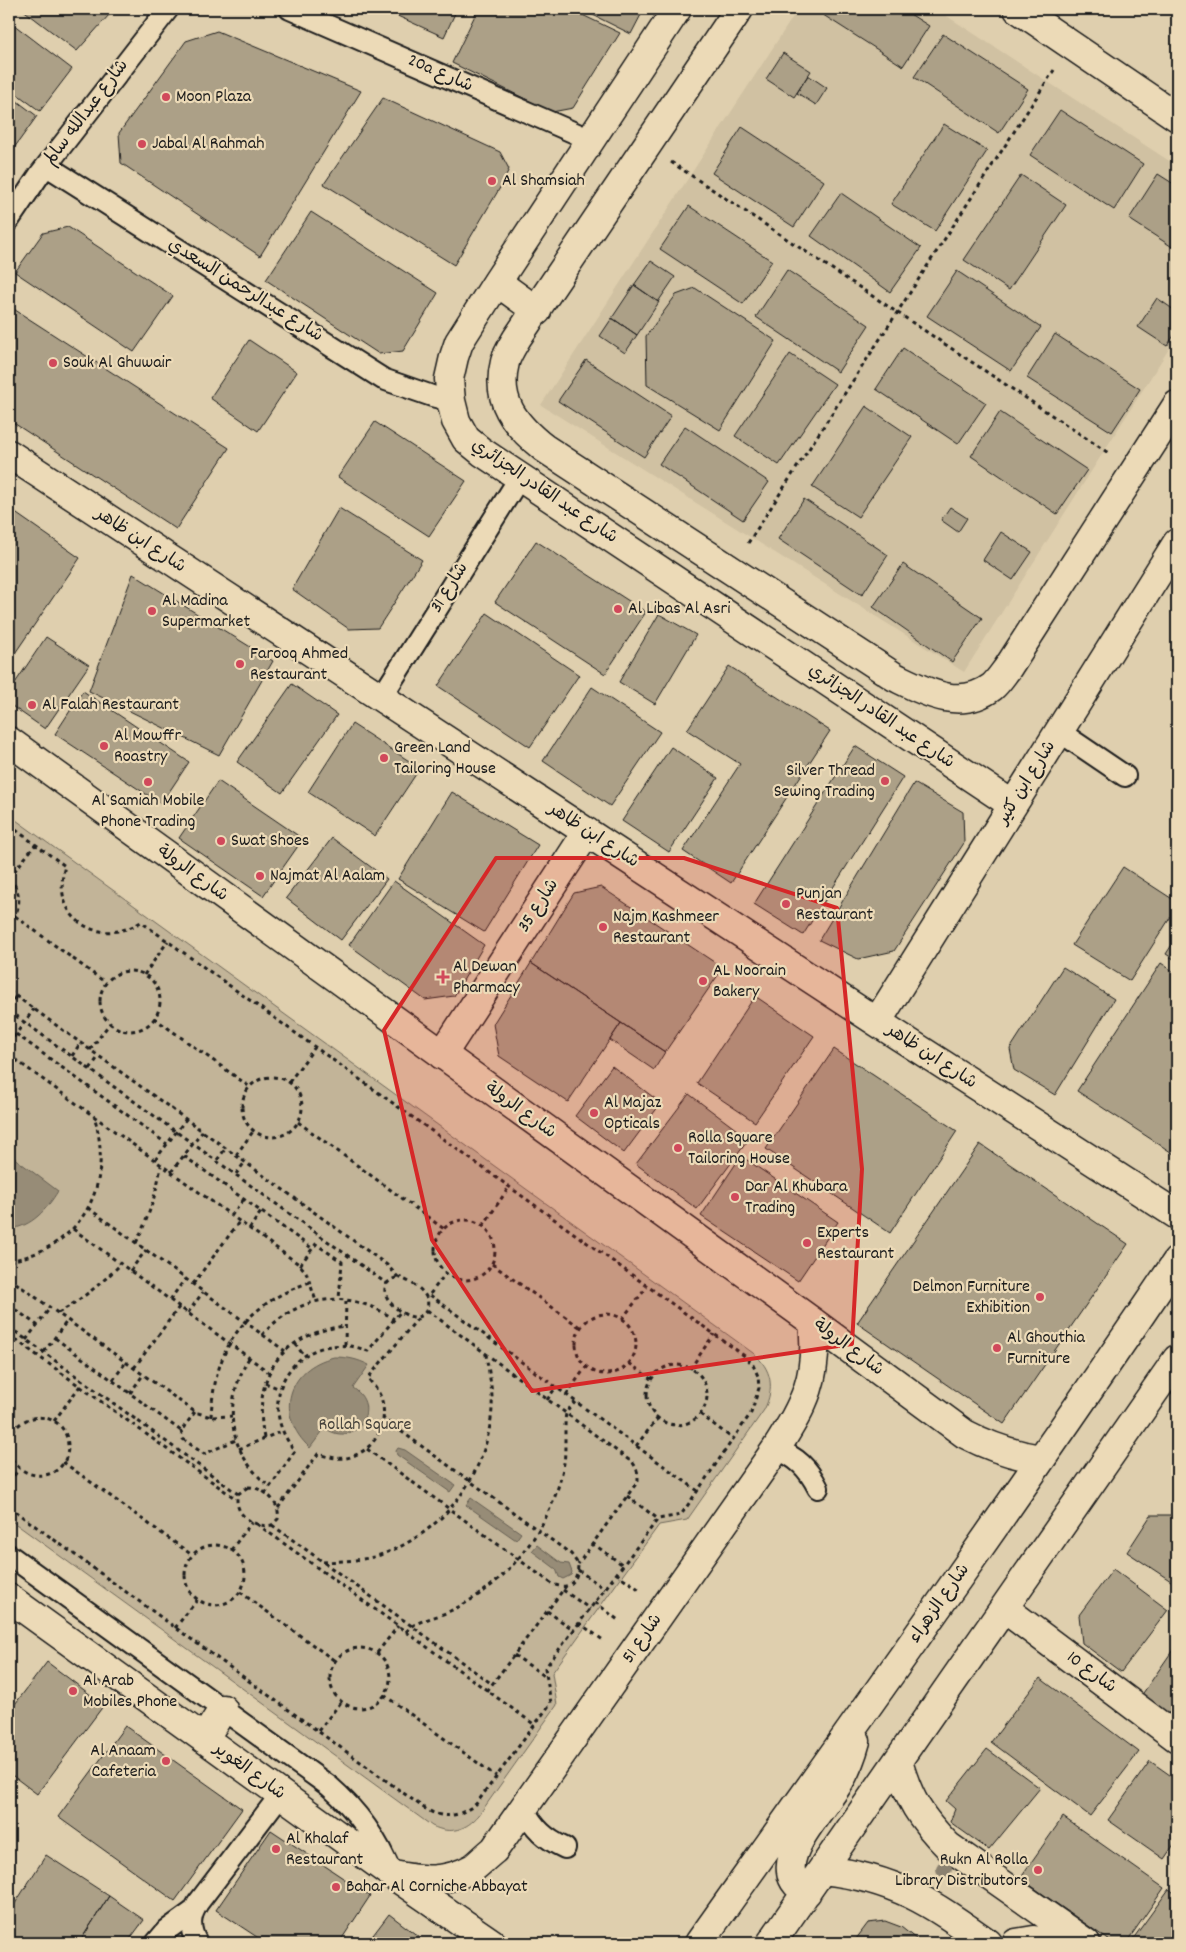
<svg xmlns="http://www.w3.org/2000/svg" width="1186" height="1952" viewBox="0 0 1186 1952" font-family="Dekko,'Playpen Sans Arabic',sans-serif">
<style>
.built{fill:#d0c1a2}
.green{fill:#c2b498;stroke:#6f685a}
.water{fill:#978c77;stroke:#665f53}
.building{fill:#aca087;stroke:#1c1c1c}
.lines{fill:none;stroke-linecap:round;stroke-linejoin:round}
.lane-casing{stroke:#1c1c1c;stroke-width:24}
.street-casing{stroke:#1c1c1c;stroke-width:31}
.secondary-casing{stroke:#1c1c1c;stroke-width:31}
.path{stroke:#1c1c1c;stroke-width:3;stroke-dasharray:4 4;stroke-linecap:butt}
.lane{stroke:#ecdab7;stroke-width:20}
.street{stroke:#ecdab7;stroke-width:28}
.secondary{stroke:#ecdab7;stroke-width:28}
.tree{fill:#8b816f}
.marked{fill:#d62828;fill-opacity:0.2;stroke:#d62828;stroke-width:4;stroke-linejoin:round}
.poi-dot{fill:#d1495b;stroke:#ecdab7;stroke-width:2}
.labels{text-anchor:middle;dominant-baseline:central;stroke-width:4.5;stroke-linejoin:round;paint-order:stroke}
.street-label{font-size:18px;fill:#1c1c1c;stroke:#ecdab7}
.poi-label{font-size:18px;fill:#1c1c1c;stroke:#ecdab7;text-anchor:start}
.park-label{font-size:18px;fill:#46423b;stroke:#ecdab7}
</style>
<rect width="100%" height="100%" fill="#dfcfae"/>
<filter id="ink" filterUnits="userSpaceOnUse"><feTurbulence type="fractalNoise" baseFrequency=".02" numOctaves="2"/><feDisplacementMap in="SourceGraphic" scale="10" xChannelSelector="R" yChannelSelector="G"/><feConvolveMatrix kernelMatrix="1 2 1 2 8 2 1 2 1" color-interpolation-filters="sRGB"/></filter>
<g filter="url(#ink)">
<!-- built -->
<path class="built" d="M798,9H936L1177,166V336L964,672L541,405Z"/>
<!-- green -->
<path class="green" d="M9,815L753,1353C772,1369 775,1388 764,1410L687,1520L659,1525L552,1673L557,1705L479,1815C466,1830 451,1835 432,1826L9,1519Z"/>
<!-- water -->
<path class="water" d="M9,1154L58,1191C47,1209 32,1227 9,1229Z
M334,1357C347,1357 357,1359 369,1365L353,1388C383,1407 355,1450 325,1428L310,1448C274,1415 287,1368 334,1357Z
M398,1448L405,1450L455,1485L450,1492L397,1455L396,1451Z
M471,1498L521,1533L516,1540L466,1505Z
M537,1545L561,1563L569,1564L572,1572L571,1575L563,1579L559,1577L556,1569L532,1551Z"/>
<!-- building -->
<path class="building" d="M22,9H107L109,15L77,51Z
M382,9H457L444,37Z
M478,9H570L620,33L573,108L552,112L452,63Z
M581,9H644L631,34Z
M819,9H902L929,26L903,66L817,11Z
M9,21L72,69L40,111L9,88Z
M217,31L361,91L260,256L121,163L119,133L186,41Z
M943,34L1028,89L999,133L914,77Z
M783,53L811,71L794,97L766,79Z
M808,75L827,88L816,105L797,93Z
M9,95L37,116L9,155Z
M383,98L500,152L509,169L501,186L454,265L324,184Z
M1060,110L1143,164L1114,210L1030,155Z
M944,124L987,151L935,231L891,204Z
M742,127L824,181L794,227L712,173Z
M1158,174L1177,186V250L1129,219Z
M1021,175L1066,205L1009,290L964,260Z
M841,193L921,248L890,292L811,236Z
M689,206L772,261L743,304L660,249Z
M311,212L438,293L403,351L379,354L266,280Z
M68,227L173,296L134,352L15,272L43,233Z
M651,261L675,277L658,302L634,285Z
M787,270L869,325L838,372L756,317Z
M957,271L1041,327L1011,371L927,316Z
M634,285L659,302L637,335L612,318Z
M695,288L776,341L720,430L647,385L646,336L676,295Z
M1157,298L1177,312V331L1167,346L1138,327Z
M9,306L229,448L176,529L9,420Z
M612,318L637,335L625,353L600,336Z
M1055,334L1140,389L1112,432L1027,378Z
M249,340L297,372L258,431L210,398Z
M903,348L986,403L958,444L876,389Z
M790,354L835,384L779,465L735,436Z
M586,360L671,416L644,457L558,401Z
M866,406L912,437L858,517L812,487Z
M1000,412L1087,470L1057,514L971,456Z
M375,422L466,481L429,536L338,477Z
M685,426L769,482L743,520L659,464Z
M804,499L888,555L862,595L778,539Z
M950,507L967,518L958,532L941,520Z
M339,508L422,560L378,628L349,629L292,589Z
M14,512L80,558L9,662V519Z
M1001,532L1032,552L1013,580L983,560Z
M536,541L646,612L605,674L495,602Z
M903,564L982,618L952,662L873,607Z
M133,574L273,661L219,755L89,691Z
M487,613L579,675L530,747L438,686Z
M659,614L696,635L655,704L619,682Z
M46,637L89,665L45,729L9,704V692Z
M729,666L830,731L731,883L683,851L740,764L687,730Z
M292,684L337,715L282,793L237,762Z
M592,687L660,732L610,806L543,761Z
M83,691L189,762L161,804L55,734Z
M352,724L420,768L375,836L308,792Z
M855,746L903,777L803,935L754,904Z
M671,747L718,778L669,852L622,821Z
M218,781L303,839L263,896L179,838Z
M914,783L963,812L964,843L894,951L858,959L819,940Z
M452,792L538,845L484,932L398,879Z
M332,838L387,879L341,940L286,898Z
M1123,867L1177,902V907L1130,981L1072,945Z
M394,881L484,945L454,996L425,1000L349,945Z
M601,887L723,968L665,1052L531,963L574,893Z
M1177,937V961L1166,954Z
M531,963L621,1023L568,1102L499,1056L493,1024Z
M1161,963L1177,974V1156L1077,1091Z
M1063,967L1114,999L1055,1095L1014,1070L1010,1049Z
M755,996L814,1036L755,1122L697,1083Z
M621,1023L665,1052L654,1070L610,1040Z
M834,1049L957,1131L890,1233L766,1149Z
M612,1066L661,1103L624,1153L575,1116Z
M689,1094L749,1139L697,1209L636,1164Z
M980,1144L1128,1244L1004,1424L857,1323Z
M741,1156L838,1222L798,1281L701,1216Z
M1151,1515H1177V1585L1127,1552Z
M1113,1569L1168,1610L1121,1672L1082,1643L1079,1615Z
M1177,1644V1721L1141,1696Z
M47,1662L104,1705L37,1794L9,1773V1712Z
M1040,1678L1139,1752L1090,1816L991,1742Z
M125,1726L242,1809L175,1901L58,1817Z
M987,1749L1040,1788L989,1850L950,1822L955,1809L946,1801Z
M1150,1761L1177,1780V1840L1164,1859L1108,1820Z
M1063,1817L1164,1888L1126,1943H1113L1020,1878Z
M271,1830L370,1896L339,1943H266L216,1910Z
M46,1855L109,1896L79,1943H9V1913Z
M1169,1889L1177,1895V1943H1130Z
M109,1896L144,1920L127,1943H79Z
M389,1914L427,1943H367Z
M885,1921L901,1927L921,1943H853L868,1923Z"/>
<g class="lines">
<defs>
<path id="lane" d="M290,9L591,140
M47,166L383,379L432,396L451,401
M9,220L40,174L168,9
M381,698L520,477
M1060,732L1125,776
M776,1449C797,1457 808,1468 818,1488
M9,1555L329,1786C358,1811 378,1839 392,1875
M523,1808C534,1828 545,1839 565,1848
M156,1943L167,1930L192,1912
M197,1943C189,1928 189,1917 198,1903L281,1794"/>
<path id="street" d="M677,9L497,282L459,342L454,357L449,379L451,401L456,421L466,439L482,452L1013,805
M739,9L517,338C513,345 507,354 505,362C495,401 515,425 544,448L895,677C926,692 960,711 992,687C998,682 1003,674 1007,669L1177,405
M1018,9L1177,117
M497,282L537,311
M9,454L877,1022L1177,1215
M877,1022L1177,543
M442,1055L587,832
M1005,1609L1177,1738"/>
<path id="secondary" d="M9,741L813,1322L965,1434C990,1447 1014,1455 1041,1459
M9,1598L393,1875L492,1943
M204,1739L223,1709
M898,1761C908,1798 921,1819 948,1846L1086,1943
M823,1870C895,1878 930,1902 988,1943
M393,1875C421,1881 446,1883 473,1868C480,1863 487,1855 494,1850L776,1449C805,1403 819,1378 813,1322
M807,1892C799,1887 792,1882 791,1871C787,1845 825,1806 838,1784C846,1771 852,1756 856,1741
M699,1943C860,1717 1022,1491 1177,1261
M771,1943L1177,1359
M1016,1943L1034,1940L1045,1943"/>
</defs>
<!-- lane casing -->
<use href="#lane" class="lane-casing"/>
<!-- street casing -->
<use href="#street" class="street-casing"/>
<!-- secondary casing -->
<use href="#secondary" class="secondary-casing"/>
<!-- path -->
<path class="path" d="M671,162L1110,454
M748,543L1054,70
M9,825L65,866C50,917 97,949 141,922L746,1357L753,1365L758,1376L759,1388L751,1413L681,1515L658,1519L545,1668L551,1703L476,1804C459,1817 443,1820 424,1808L9,1507
M9,878C22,891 22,910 9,923
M9,878L36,844
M15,916L106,983
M100 1001a30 30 0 1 1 60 0a30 30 0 1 1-60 0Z
M144,975L168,941
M9,991L387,1265L398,1277
M9,1007L16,996
M9,1011L387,1284
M154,1018L250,1087
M16,1034L167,1144
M9,1044L34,1009
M90,1050L110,1023
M9,1055L300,1265L306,1272L316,1301
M72,1056L81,1042
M90,1069L99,1056
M242 1107a30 30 0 1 1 60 0a30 30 0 1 1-60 0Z
M289,1082L315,1047
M298,1122L444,1229
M236,1155L254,1130
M184,1156L313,1249
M155,1160L186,1119
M217,1160L226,1148
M171,1172L203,1131
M236,1174L245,1162
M88,1208L285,1351
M231,1216L244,1199
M435 1250a30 30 0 1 1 60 0a30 30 0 1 1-60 0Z
M483,1226L509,1187
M73,1229L270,1373
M249,1229L261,1212
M136,1243C149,1216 156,1195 161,1166
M9,1261C81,1247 114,1189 95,1119
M492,1264L581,1328
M300,1265L316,1244L342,1262L339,1299
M130,1271L146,1250
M398,1277C410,1281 432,1293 427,1308C426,1313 422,1316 417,1317C403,1320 365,1287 398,1277Z
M9,1278L195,1412L211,1417L232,1416
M193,1284L239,1222
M430,1294L446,1273
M430,1295L698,1491
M170,1300L185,1279
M9,1305L37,1325
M427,1310L633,1463C638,1470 638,1474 638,1481L578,1564
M58,1313C82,1299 101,1284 121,1264
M188,1313L203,1292
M576 1344a30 30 0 1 1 60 0a30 30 0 1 1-60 0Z
M622,1319L647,1287
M9,1327L238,1494
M9,1335L236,1499
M262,1335C299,1294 348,1288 394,1319
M55,1338L181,1431L195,1412
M26,1340L50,1308
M295,1343L304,1356
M345,1345L346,1299
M44,1352L67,1321
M249,1358C222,1405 227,1452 270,1487
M629,1363L651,1379
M647 1395a30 30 0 1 1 60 0a30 30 0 1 1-60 0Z
M134,1368L179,1307
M690,1369L714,1334
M113,1380L126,1362
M265,1383L280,1389
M130,1393L143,1375
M566,1395L586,1367
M547,1400L556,1387
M700,1414L733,1439
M211,1417C214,1348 244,1305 310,1282
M54,1421L80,1386
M9,1424L14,1428
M181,1431L183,1439L204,1454L236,1440
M264,1438C252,1375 281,1334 345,1326
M9,1439C22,1406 69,1412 68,1448C66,1482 21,1485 9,1453
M636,1446L657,1419
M239,1449L282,1431
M367,1449L551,1583C569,1592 578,1581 578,1564L571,1554L384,1419
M63,1462L192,1555
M9,1482L19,1469
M248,1487C263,1487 281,1502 278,1519L272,1525C254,1529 232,1513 238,1494Z
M265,1494L295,1451C249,1395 302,1325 368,1351L401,1311
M627,1496L658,1519
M278,1508L318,1454C330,1457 342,1461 353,1456C378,1447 390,1419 380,1395C377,1389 372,1384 368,1378L419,1317
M257,1524L535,1725
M272,1525L492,1684
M592,1543L623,1565
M185 1575a30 30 0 1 1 60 0a30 30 0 1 1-60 0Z
M231,1550L252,1522
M323,1562C342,1561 362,1561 380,1555C444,1533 487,1475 492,1409C493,1391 489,1373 486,1355
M578,1570L605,1589
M616,1573L640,1590
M563,1590L590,1609
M240,1592L335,1661
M595,1602L618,1620
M547,1611L574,1630
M579,1623L603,1640
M175,1628L198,1599
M406,1632C415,1620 436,1618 450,1611C481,1597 508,1574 528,1546C546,1522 559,1492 564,1463C566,1452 564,1420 566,1414C568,1409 573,1405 576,1401
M330 1678a30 30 0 1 1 60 0a30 30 0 1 1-60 0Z
M377,1653L398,1626
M514,1655L546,1677
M487,1691L566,1586
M384,1695L496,1776
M318,1731L342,1701"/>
<!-- lane -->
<use href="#lane" class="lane"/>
<!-- street -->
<use href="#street" class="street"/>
<!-- secondary -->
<use href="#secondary" class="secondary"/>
</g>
<!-- trees -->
<circle class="tree" cx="944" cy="1869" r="8"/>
</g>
<!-- marked area -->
<path class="marked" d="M496,858H684L837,908L862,1169L852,1344L532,1391L432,1240L384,1030Z"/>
<!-- markers -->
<g class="poi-dot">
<circle cx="166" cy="97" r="5"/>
<circle cx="142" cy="144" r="5"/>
<circle cx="492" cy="181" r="5"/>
<circle cx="53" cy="363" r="5"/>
<circle cx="618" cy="609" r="5"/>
<circle cx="152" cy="611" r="5"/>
<circle cx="240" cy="664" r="5"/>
<circle cx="32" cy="705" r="5"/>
<circle cx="104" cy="746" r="5"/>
<circle cx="384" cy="758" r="5"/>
<circle cx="885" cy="781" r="5"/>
<circle cx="148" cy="782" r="5"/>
<circle cx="221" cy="841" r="5"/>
<circle cx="260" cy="876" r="5"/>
<circle cx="786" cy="904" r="5"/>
<circle cx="603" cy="927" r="5"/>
<path d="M440.5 969.5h5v5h5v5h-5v5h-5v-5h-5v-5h5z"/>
<circle cx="703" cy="981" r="5"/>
<circle cx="594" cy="1113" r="5"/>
<circle cx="678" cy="1148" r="5"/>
<circle cx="735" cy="1197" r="5"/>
<circle cx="807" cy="1243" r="5"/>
<circle cx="1040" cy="1297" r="5"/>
<circle cx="997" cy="1348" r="5"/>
<circle cx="73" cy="1691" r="5"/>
<circle cx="166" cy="1761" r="5"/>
<circle cx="276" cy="1849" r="5"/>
<circle cx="1038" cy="1870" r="5"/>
<circle cx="336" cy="1887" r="5"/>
</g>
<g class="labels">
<!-- street labels -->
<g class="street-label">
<text transform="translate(440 74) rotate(24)">20a شارع</text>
<text transform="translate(87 113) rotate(-53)">شارع عبدالله سالم</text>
<text transform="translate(245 291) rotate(32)">شارع عبدالرحمن السعدي</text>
<text transform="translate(544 492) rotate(34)">شارع عبد القادر الجزائري</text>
<text transform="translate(140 541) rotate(33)">شارع ابن ظاهر</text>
<text transform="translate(450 588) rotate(-58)">شارع 31</text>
<text transform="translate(881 717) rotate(34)">شارع عبد القادر الجزائري</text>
<text transform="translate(1027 783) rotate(-58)">شارع ابن كثير</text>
<text transform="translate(593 836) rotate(33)">شارع ابن ظاهر</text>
<text transform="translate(192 874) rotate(36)">شارع الرولة</text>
<text transform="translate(539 906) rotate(-57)">شارع 35</text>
<text transform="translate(931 1057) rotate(33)">شارع ابن ظاهر</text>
<text transform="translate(520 1111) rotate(36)">شارع الرولة</text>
<text transform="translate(848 1348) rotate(37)">شارع الرولة</text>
<text transform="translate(940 1604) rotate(-55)">شارع الزهراء</text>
<text transform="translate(643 1639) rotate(-55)">شارع 51</text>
<text transform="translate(1091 1673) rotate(37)">شارع 10</text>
<text transform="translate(249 1772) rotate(36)">شارع الغوير</text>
</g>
<!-- poi labels -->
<g class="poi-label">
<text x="176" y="97">Moon Plaza</text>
<text x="152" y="144">Jabal Al Rahmah</text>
<text x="502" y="181">Al Shamsiah</text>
<text x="63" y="363">Souk Al Ghuwair</text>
<text x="162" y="601">Al Madina<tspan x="162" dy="21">Supermarket</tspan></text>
<text x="628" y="609">Al Libas Al Asri</text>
<text x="250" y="654">Farooq Ahmed<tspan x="250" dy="21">Restaurant</tspan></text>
<text x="42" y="705">Al Falah Restaurant</text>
<text x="114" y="736">Al Mowffr<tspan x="114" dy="21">Roastry</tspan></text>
<text x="394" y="748">Green Land<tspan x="394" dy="21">Tailoring House</tspan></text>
<text x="875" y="771" text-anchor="end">Silver Thread<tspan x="875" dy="21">Sewing Trading</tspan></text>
<text x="148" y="801" text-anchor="middle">Al Samiah Mobile<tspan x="148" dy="21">Phone Trading</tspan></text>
<text x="231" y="841">Swat Shoes</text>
<text x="270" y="876">Najmat Al Aalam</text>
<text x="796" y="894">Punjan<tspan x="796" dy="21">Restaurant</tspan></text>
<text x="613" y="917">Najm Kashmeer<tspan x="613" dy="21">Restaurant</tspan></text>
<text x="453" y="967">Al Dewan<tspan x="453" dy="21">Pharmacy</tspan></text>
<text x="713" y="971">AL Noorain<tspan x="713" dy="21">Bakery</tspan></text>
<text x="604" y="1103">Al Majaz<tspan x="604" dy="21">Opticals</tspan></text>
<text x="688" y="1138">Rolla Square<tspan x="688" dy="21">Tailoring House</tspan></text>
<text x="745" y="1187">Dar Al Khubara<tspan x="745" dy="21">Trading</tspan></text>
<text x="817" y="1233">Experts<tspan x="817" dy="21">Restaurant</tspan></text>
<text x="1030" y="1287" text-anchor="end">Delmon Furniture<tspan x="1030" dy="21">Exhibition</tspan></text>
<text x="1007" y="1338">Al Ghouthia<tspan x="1007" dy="21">Furniture</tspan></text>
<text x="83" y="1681">Al Arab<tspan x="83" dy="21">Mobiles Phone</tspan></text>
<text x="156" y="1751" text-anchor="end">Al Anaam<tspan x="156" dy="21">Cafeteria</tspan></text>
<text x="286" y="1839">Al Khalaf<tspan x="286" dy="21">Restaurant</tspan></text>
<text x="1028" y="1860" text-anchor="end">Rukn Al Rolla<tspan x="1028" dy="21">Library Distributors</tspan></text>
<text x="346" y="1887">Bahar Al Corniche Abbayat</text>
</g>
<!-- park labels -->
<g class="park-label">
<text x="365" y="1425">Rollah Square</text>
</g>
</g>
<!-- margin -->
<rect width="1186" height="1952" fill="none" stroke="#ecdab7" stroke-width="30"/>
<rect x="15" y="15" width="1156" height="1922" fill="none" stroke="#1c1c1c" stroke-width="2" filter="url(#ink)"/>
</svg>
